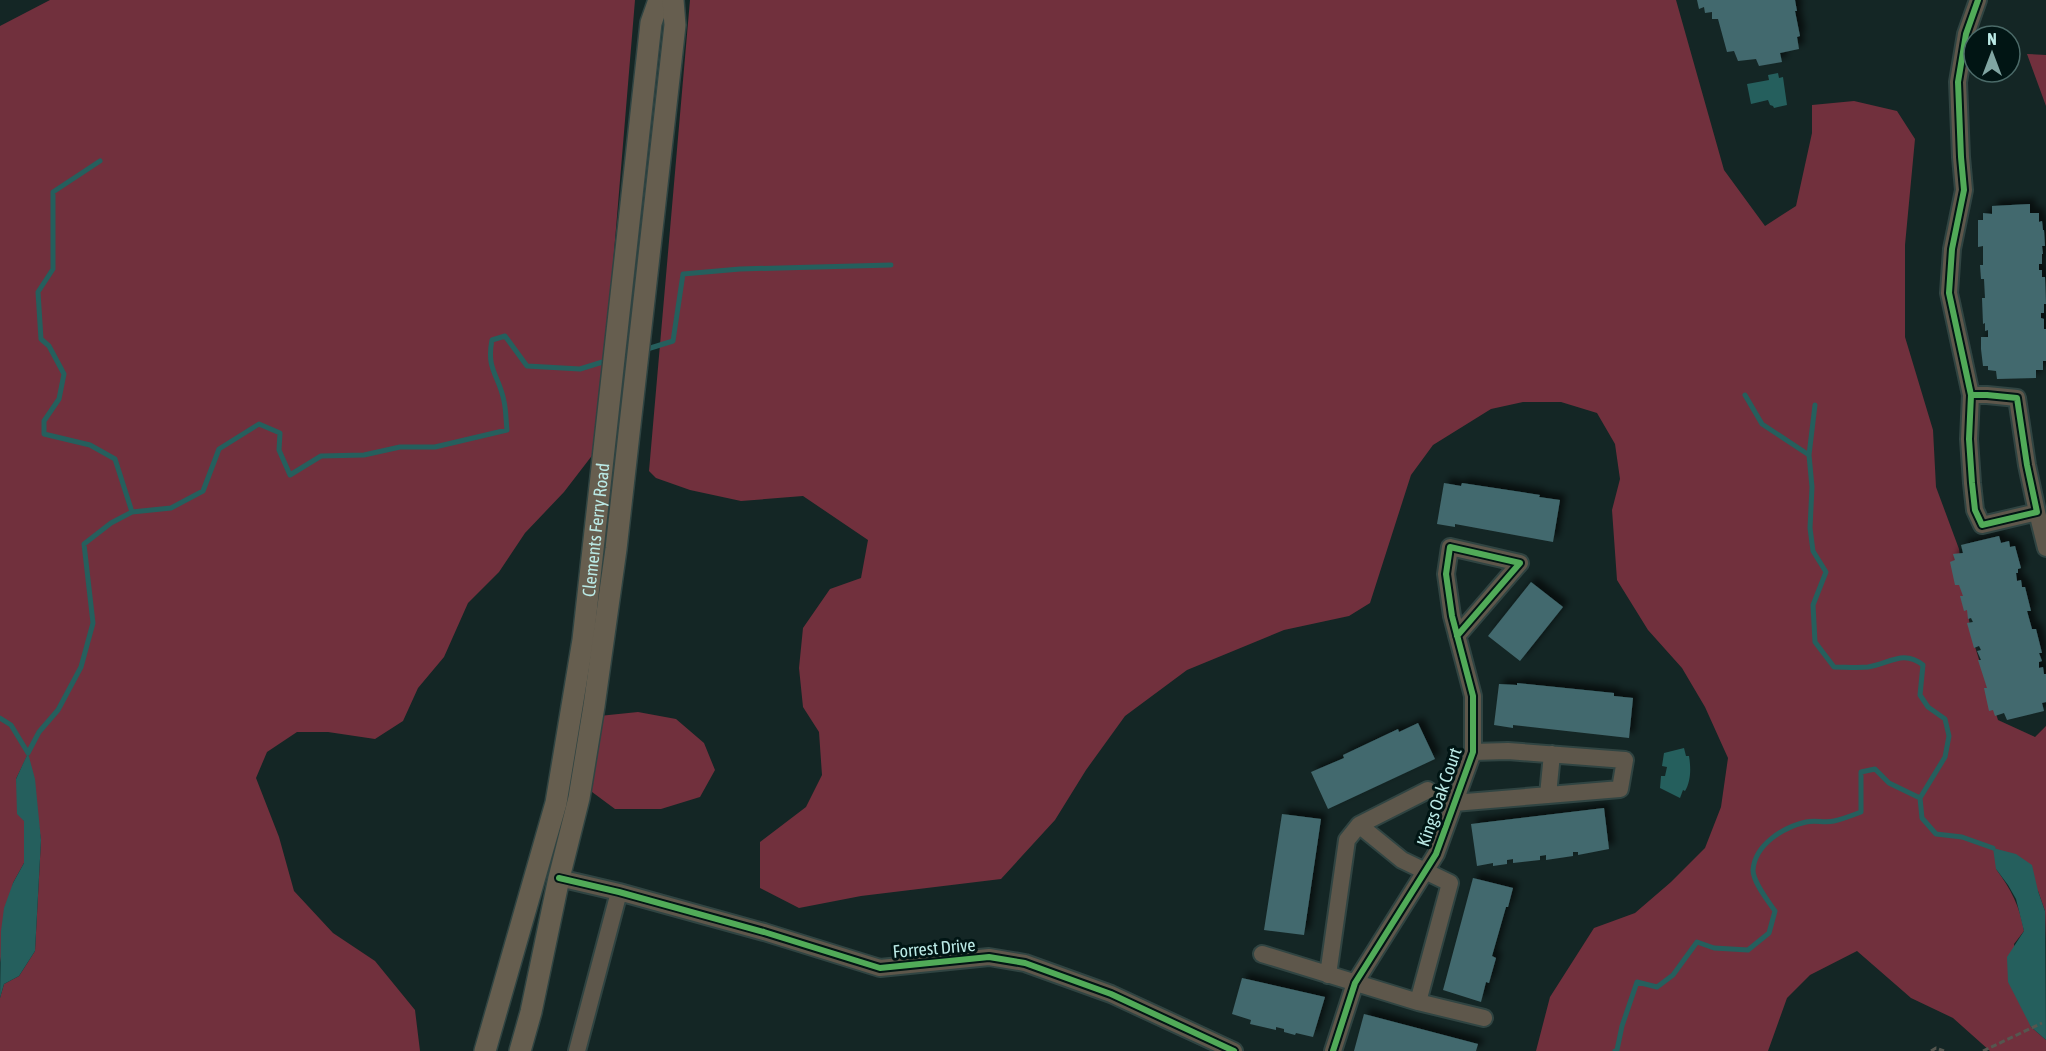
<svg xmlns="http://www.w3.org/2000/svg" width="2046" height="1051" viewBox="0 0 2046 1051" font-family="'Asap Condensed',sans-serif">
<style>
.green{fill:#71303d}
.water{fill:#255f5d}
.lines{fill:none;stroke-linecap:round;stroke-linejoin:round}
.stream{stroke:#255f5d;stroke-width:5}
.building{fill:#43696e;filter:url(#shadow)}
.minor-casing{stroke:#304442;stroke-width:20}
.major-casing{stroke:#304442;stroke-width:24}
.path{stroke:#55564f;stroke-width:3;stroke-dasharray:6 3;stroke-linecap:butt}
.minor{stroke:#5e574b;stroke-width:16}
.major{stroke:#665e4f;stroke-width:21}
.cycleway-casing{stroke:#011514;stroke-width:10}
.cycleway{stroke:#51ab58;stroke-width:6}
.labels{text-anchor:middle;dominant-baseline:central;stroke-width:6;stroke-linejoin:round;paint-order:stroke}
.street-label{font-size:18px;fill:#bae9e5;stroke:#011514}
</style>
<defs>
<filter id="shadow"><feDropShadow dx="5.5" dy="-5.5" stdDeviation="3" flood-color="#0009"/></filter>
</defs>
<rect width="100%" height="100%" fill="#142625"/>
<!-- green -->
<path class="green" d="M50,0H635L599,433L594,453L564,492L525,533L499,572L468,603L444,657L418,688L403,721L375,739L328,732H297L267,752L256,778L279,837L294,891L333,933L375,961L415,1010L420,1051H0V998L4,984L19,976L35,951L41,840L28,754L16,779L24,821V863L13,883L0,963V26Z
M690,0H1676L1724,170L1765,226L1796,206L1812,133V105L1854,101L1897,111L1915,139L1905,245V337L1933,430L1936,487L1959,549L1971,634L1998,720L2035,737L2046,726V942L2045,911L2038,891L1996,869C2011,889 2020,907 2024,931L2014,944L2031,1027L2046,1040V1051H1990L1953,1018L1911,998L1857,951L1810,975L1787,998L1768,1051H1536L1550,997L1594,928L1635,913L1671,882L1705,848L1721,807L1728,758L1705,707L1682,668L1648,630L1617,580L1612,510L1620,479L1615,444L1597,413L1561,402H1523L1491,409L1433,445L1411,475L1370,603L1349,616L1284,630L1187,670L1125,716L1086,770L1055,820L1001,879L861,896L799,908L760,888V842L806,807L822,775L819,732L803,707L799,668L803,628L830,589L861,578L868,540L803,496L741,501L690,490L656,478L649,471Z
M2027,54L2046,55V106Z
M638,712L676,719L704,743L715,770L700,797L661,809H615L588,789L599,716Z"/>
<!-- water -->
<path class="water" d="M1778,73L1779,78L1783,77L1787,105L1774,108L1773,106L1770,105L1768,100L1751,104L1747,84L1769,80L1768,75Z
M1684,748L1686,756H1689C1691,768 1691,781 1685,791L1683,790L1680,798L1660,788L1661,776H1665L1667,767L1662,766L1664,753Z
M28,753L35,779L41,840L35,951L19,976L4,984L0,998L1,931L4,908L13,883L24,863V821L17,814L16,779Z
M1993,848L2016,854L2032,865L2038,891L2045,911L2046,1040L2031,1027L2008,982L2007,957L2024,931L2016,899L2008,885L1996,869Z"/>
<g class="lines">
<!-- stream -->
<path class="stream" d="M100,161L53,192V269L38,292L41,339L49,346L64,374L59,399L44,421V434L90,445L115,459L132,512
M644,350L673,341L683,274L740,269L891,265
M1745,395L1762,424L1809,455
M1815,405L1809,455L1812,487L1810,528L1813,551L1826,572L1813,605L1815,642L1834,667C1845,667 1857,668 1868,667C1889,664 1903,649 1923,665L1920,695L1928,707L1945,719L1949,736L1945,757L1920,798L1922,818L1936,834L1962,837L1993,848
M0,718L11,725L28,753
M28,753L39,732L58,710L81,667L93,623L84,544L111,523L132,512L171,508L203,491L219,449L259,424L280,433L279,450L290,475L321,456L364,455L400,447H435L507,430C506,421 506,410 504,401C499,375 486,370 492,340L505,336L527,366L580,369L609,360
M1615,1051L1617,1050L1622,1026L1637,982L1657,987L1673,975L1697,942L1714,948L1748,950L1769,933L1775,911C1768,901 1753,882 1753,870C1755,844 1784,827 1806,822C1815,820 1825,823 1834,821C1843,819 1853,815 1861,812V772L1875,769L1889,783L1920,798"/>
</g>
<!-- building -->
<path class="building" d="M1697,0H1795L1797,11H1795L1800,36L1797,37L1799,49L1780,53L1782,62L1759,66L1756,59L1738,61L1734,51L1727,52L1718,19H1712V12L1705,13L1704,7L1699,9Z
M2030,204V213H2039V222L2042,221L2043,230H2044L2045,246H2042L2043,254H2042V264H2039V270H2042V277H2045L2046,304H2044V313H2041V318L2044,319V329H2046V361H2043V370H2036V378L1997,379L1996,371L1988,370V366H1983L1981,349V337H1988V330L1985,331V323L1983,324L1982,298H1985L1984,279H1981L1980,265H1983V246L1978,247V220H1983V213L1992,214V206Z
M1444,483L1461,486L1462,483L1540,495L1539,497L1560,500L1553,542L1455,524V527L1437,524Z
M1999,536L2001,543L2009,541L2010,547L2015,546L2021,568L2018,569V573H2016L2017,581L2021,580L2022,587H2025L2031,611H2027L2032,629H2036L2042,653H2039L2042,661L2039,662V668L2043,667L2044,674H2046V702L2042,703L2044,711L2007,720L2004,713L1995,716L1993,710L1989,711L1984,688H1987L1978,660H1981L1977,651L1981,650L1979,646L1974,648L1967,623L1973,622L1971,618L1968,619L1967,610L1964,611L1960,596H1963L1959,585H1955L1950,562L1955,560L1953,554L1963,553L1961,545Z
M1531,582L1563,607L1520,661L1488,636Z
M1517,683L1614,693V696L1633,698L1629,738L1513,725V728L1494,725L1499,684L1517,685Z
M1418,723L1435,759L1328,809L1311,772L1344,758L1343,755L1398,729L1399,732Z
M1604,808L1609,849L1578,855V852H1573V856L1546,860V855L1540,856V860L1513,863V859L1507,860V864L1493,866V863L1477,866L1471,824Z
M1282,814L1321,819L1304,935L1264,930Z
M1473,878L1513,888L1508,907H1506L1492,956L1496,958L1489,983L1486,982L1481,1002L1443,990Z
M1242,978L1325,997L1313,1037L1296,1033L1295,1035L1284,1032V1029L1276,1027V1030L1250,1024L1251,1020L1232,1014Z
M1364,1014L1478,1044L1476,1051H1354Z"/>
<g class="lines">
<defs>
<path id="minor" d="M1971,395H1987L2017,398L2027,465L2037,512L1982,525L1975,510L1972,483L1969,439L1971,395L1949,293L1952,249L1964,190L1961,157L1958,82L1966,34L1978,0
M2037,512L2046,548
M1548,795L1552,754
M1454,803L1620,789L1625,760L1508,751L1473,752
M1359,825L1428,790
M559,878L619,892L764,932L880,968L989,957L1025,963L1111,994L1234,1051
M1262,954C1314,970 1366,986 1418,1002L1450,883L1402,860L1359,825L1347,840L1328,975
M1418,1002L1484,1018
M577,1051L619,892
M1333,1051L1355,983L1436,854L1473,752V696L1452,616L1446,574L1450,547L1520,563L1457,636"/>
<g id="major">
<path id="s1" d="M485,1051L556,803L583,640L651,23L659,0"/>
<path d="M520,1051L531,1012L559,878L579,798L594,706L616,549L675,25L673,0"/>
</g>
</defs>
<!-- minor casing -->
<use href="#minor" class="minor-casing"/>
<!-- major casing -->
<use href="#major" class="major-casing"/>
<!-- path -->
<path class="path" d="M1931,1051L1936,1048L1944,1051
M1983,1051L2042,1023"/>
<!-- minor -->
<use href="#minor" class="minor"/>
<!-- major -->
<use href="#major" class="major"/>
<defs>
<path id="cycleway" d="M1971,395H1987L2017,398L2027,465L2037,512L1982,525L1975,510L1972,483L1969,439L1971,395L1949,293L1952,249L1964,190L1961,157L1958,82L1966,34L1978,0
M559,878L619,892L764,932L880,968L989,957L1025,963L1111,994L1234,1051
M1333,1051L1355,983L1436,854L1473,752V696L1452,616L1446,574L1450,547L1520,563L1457,636"/>
</defs>
<!-- cycleway casing -->
<use href="#cycleway" class="cycleway-casing"/>
<!-- cycleway -->
<use href="#cycleway" class="cycleway"/>
</g>
<g class="labels">
<!-- street labels -->
<g class="street-label">
<text stroke="none"><textPath href="#s1" startOffset="534">Clements Ferry Road</textPath></text>
<text transform="translate(1439 797) rotate(-71)">Kings Oak Court</text>
<text transform="translate(934 948) rotate(-5)">Forrest Drive</text>
</g>
</g>
<!-- north arrow -->
<g transform="translate(1992 54)"><circle r="28" fill="#011514" stroke="#4b6a68" stroke-width="1.5"/>
<path d="M0-4.5L10 22L0 15L-10 22Z" fill="#80a5a2"/>
<text y="-9" font-size="16" font-weight="bold" text-anchor="middle" fill="#bae9e5">N</text>
</g>
</svg>
